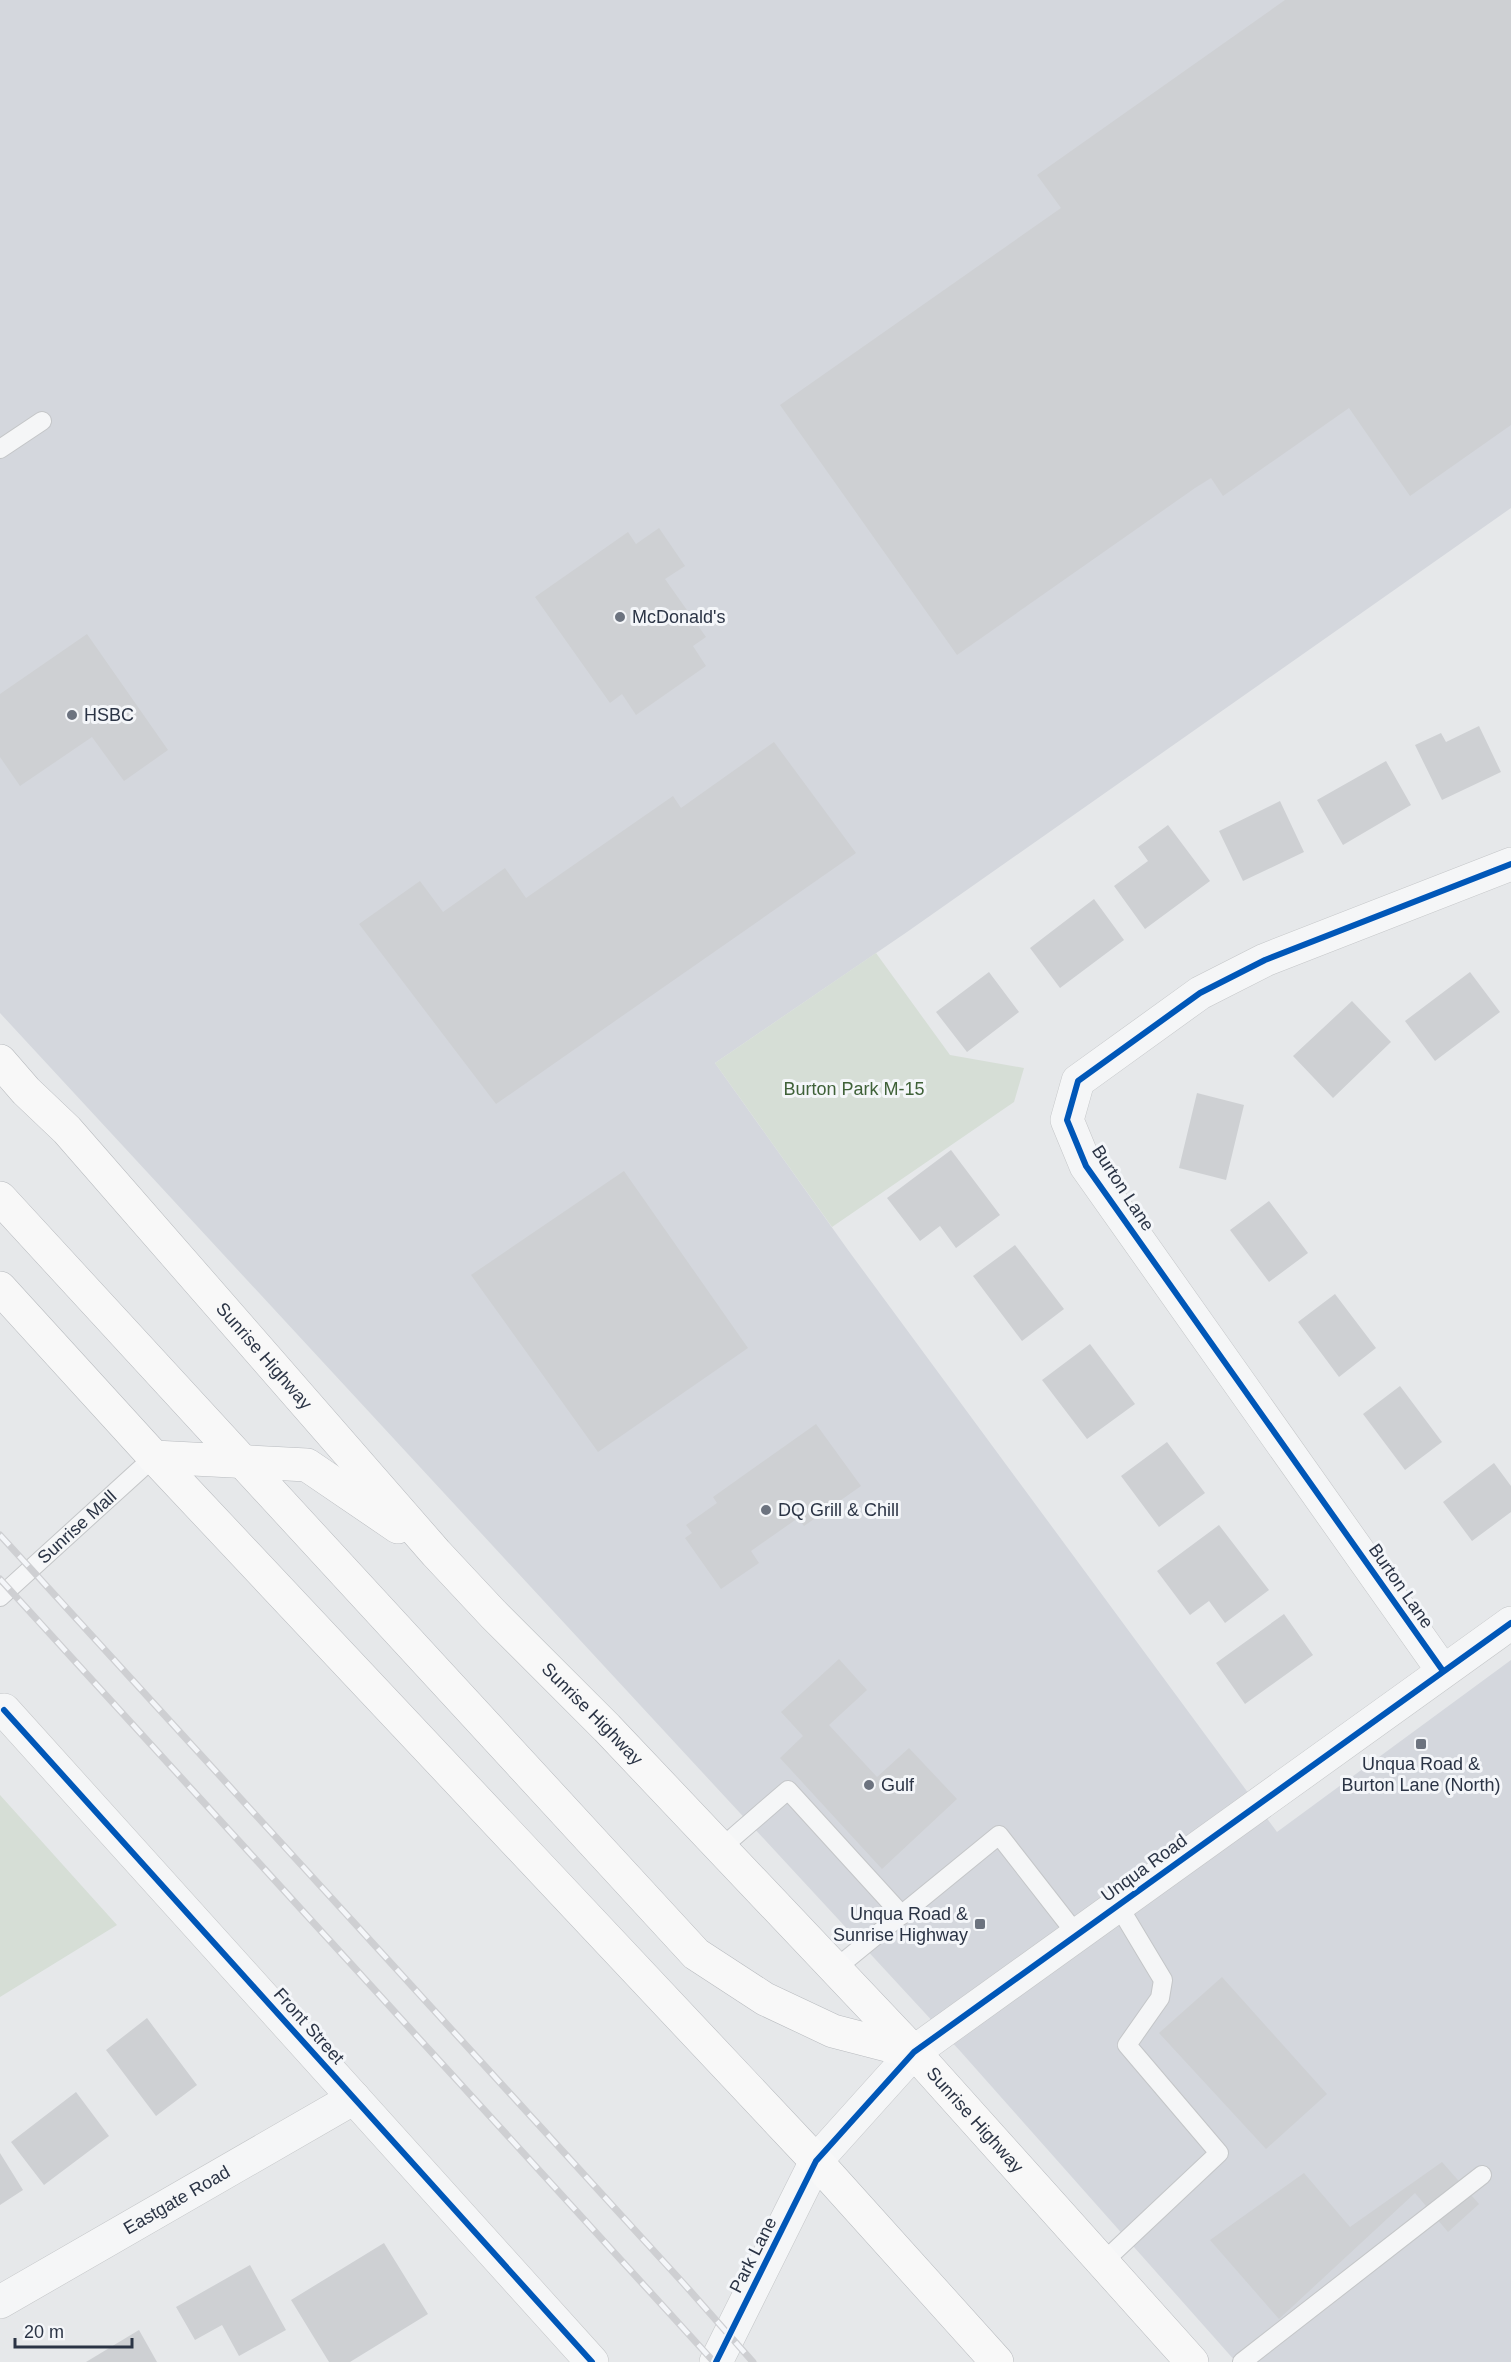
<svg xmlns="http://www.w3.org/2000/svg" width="1511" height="2362" viewBox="0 0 1511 2362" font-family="Arial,sans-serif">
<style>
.built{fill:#d4d7dd}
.green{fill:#d6ded6}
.building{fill:#ced0d3}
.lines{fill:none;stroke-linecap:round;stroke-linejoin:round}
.service-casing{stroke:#c4c6c8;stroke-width:20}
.minor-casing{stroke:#c4c6c8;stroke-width:34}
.tertiary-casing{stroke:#c4c6c8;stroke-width:34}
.trunk-casing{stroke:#b8bbbf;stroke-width:34}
.service{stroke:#f5f6f7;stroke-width:18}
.minor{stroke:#f5f6f7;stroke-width:33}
.tertiary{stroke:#f5f6f7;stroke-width:33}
.trunk{stroke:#f8f8f8;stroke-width:33}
.rail-casing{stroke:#cecfd2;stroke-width:7}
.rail{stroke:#f4f6f9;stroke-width:4.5;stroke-dasharray:14;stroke-linecap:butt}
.cycleway-casing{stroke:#f4f6f9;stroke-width:10}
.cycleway{stroke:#0057b8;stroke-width:6}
.poi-dot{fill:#6c737f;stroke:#f4f6f9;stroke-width:2}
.labels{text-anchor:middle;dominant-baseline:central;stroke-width:6;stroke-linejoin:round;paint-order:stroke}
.poi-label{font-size:18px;fill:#2b3445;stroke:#f4f6f9;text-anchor:start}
.park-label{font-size:18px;fill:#3f6138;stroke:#f4f6f9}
.street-label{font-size:18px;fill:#2b3445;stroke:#f4f6f9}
</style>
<rect width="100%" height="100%" fill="#e6e8ea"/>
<!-- built -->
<path class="built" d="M0,0H1511V508L907,932L715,1063L848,1250L1277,1832L1511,1660V2362H1236L961,2052L0,1013Z"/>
<!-- green -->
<path class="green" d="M876,953L950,1055L1024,1068L1014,1102L832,1227L715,1063Z
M0,1795L117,1925L0,1997Z"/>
<!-- building -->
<path class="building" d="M1285,0H1511V425L1410,496L1349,408L1223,496L1211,478L1195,488L957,655L780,405L1061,208L1037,175Z
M659,528L685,566L665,579L706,637L693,646L706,666L636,715L622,694L610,703L535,597L628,532L636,544Z
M87,634L168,750L124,781L92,737L20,786L0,757V694Z
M1479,726L1501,772L1442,800L1415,745L1441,733L1446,742Z
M774,742L856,853L496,1104L359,924L420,881L443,912L505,868L526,898L673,796L681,808Z
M1386,761L1411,805L1343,845L1317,800Z
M1280,801L1304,852L1243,881L1219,831Z
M1168,825L1210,881L1145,929L1114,886L1148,861L1138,847Z
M1094,899L1124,940L1060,988L1030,948Z
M989,972L1019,1012L967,1052L936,1012Z
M1470,972L1500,1012L1435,1061L1405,1021Z
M1352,1001L1391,1042L1333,1098L1293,1056Z
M1197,1093L1244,1105L1226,1180L1179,1168Z
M951,1150L1000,1215L956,1248L940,1226L920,1241L887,1198Z
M624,1171L748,1348L598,1452L471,1275Z
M1269,1201L1308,1253L1269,1282L1230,1230Z
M1015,1245L1064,1309L1022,1341L973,1276Z
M1335,1294L1376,1348L1339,1377L1298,1322Z
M1090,1344L1135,1404L1087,1439L1042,1380Z
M1400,1386L1442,1442L1405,1470L1363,1414Z
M816,1424L861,1486L804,1526L798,1518L751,1551L759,1563L721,1589L685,1538L692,1533L686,1525L717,1503L713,1497Z
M1167,1442L1205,1493L1159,1527L1121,1476Z
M1494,1463L1511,1486V1512L1472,1541L1443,1502Z
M1219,1525L1269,1590L1225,1623L1209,1601L1190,1615L1157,1571Z
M1284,1614L1313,1655L1245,1704L1216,1663Z
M839,1659L867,1690L829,1725L877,1777L909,1748L957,1799L882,1869L780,1758L803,1736L781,1712Z
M1222,1977L1327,2094L1266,2149L1159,2033Z
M147,2018L197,2085L156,2116L106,2050Z
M76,2092L109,2136L44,2185L11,2142Z
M0,2153L23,2190L0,2205Z
M1442,2162L1479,2204L1448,2232L1415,2193L1279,2319L1210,2240L1304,2173L1350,2227Z
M384,2243L428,2314L350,2362H329L291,2300Z
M250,2265L286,2330L239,2356L222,2325L195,2340L176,2307Z
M139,2330L157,2362H86Z"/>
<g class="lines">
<defs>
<g id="service">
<path d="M0,449L42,421"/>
<path id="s1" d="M0,1597L154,1457"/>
<path d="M721,1848L788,1790L902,1915"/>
<path d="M835,1969L999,1835L1077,1935"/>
<path d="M1102,2263L1219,2153L1127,2045L1160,1998L1163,1980L1118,1905"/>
<path d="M1242,2362L1482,2175"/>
</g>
<g id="minor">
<path d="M1443,1671L1086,1166L1067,1120L1078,1081L1200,993L1265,960L1511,864"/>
<path d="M4,1710L592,2362"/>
<path id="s2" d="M0,2302L354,2098"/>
</g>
<path id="tertiary" d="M716,2362L816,2161L914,2052L1511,1623"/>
<g id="trunk">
<path id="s3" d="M0,1061L26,1091L67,1130L436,1553L493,1614L607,1728L914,2052L1192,2362"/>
<path d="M0,1198L696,1954L765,1999L833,2031L914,2052"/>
<path d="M0,1288L154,1457L816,2161L997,2362"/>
<path d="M154,1457L307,1465L398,1527"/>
</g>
</defs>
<!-- service casing -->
<use href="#service" class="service-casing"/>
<!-- minor casing -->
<use href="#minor" class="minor-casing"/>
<!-- tertiary casing -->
<use href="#tertiary" class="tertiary-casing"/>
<!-- trunk casing -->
<use href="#trunk" class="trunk-casing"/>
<!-- service -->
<use href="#service" class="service"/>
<!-- minor -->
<use href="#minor" class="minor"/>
<!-- tertiary -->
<use href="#tertiary" class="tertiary"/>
<!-- trunk -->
<use href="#trunk" class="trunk"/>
<defs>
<path id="rail" d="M0,1535L684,2284L753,2362
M0,1579L714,2362"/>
</defs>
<!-- rail casing -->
<use href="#rail" class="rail-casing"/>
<!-- rail -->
<use href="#rail" class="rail"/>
<defs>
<path id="cycleway" d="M1443,1671L1086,1166L1067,1120L1078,1081L1200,993L1265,960L1511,864
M4,1710L592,2362
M716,2362L816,2161L914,2052L1511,1623"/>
</defs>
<!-- cycleway casing -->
<use href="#cycleway" class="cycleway-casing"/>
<!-- cycleway -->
<use href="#cycleway" class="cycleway"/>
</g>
<!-- markers -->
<g class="poi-dot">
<circle cx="620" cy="617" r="6"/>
<circle cx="72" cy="715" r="6"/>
<circle cx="766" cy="1510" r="6"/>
<rect x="1415" y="1738" width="12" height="12" rx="3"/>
<circle cx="869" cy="1785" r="6"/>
<rect x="974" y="1918" width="12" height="12" rx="3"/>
</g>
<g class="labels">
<!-- poi labels -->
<g class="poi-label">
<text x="632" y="617">McDonald's</text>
<text x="84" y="715">HSBC</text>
<text x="778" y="1510">DQ Grill &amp; Chill</text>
<text x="1421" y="1764" text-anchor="middle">Unqua Road &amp;<tspan x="1421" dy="21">Burton Lane (North)</tspan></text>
<text x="881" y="1785">Gulf</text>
<text x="968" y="1914" text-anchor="end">Unqua Road &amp;<tspan x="968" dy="21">Sunrise Highway</tspan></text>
</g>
<!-- park labels -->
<g class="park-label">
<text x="854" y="1089">Burton Park M-15</text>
</g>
<!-- street labels -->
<g class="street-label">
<text transform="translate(1123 1188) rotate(57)">Burton Lane</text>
<text stroke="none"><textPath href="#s3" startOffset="396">Sunrise Highway</textPath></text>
<text stroke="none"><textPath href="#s1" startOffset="104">Sunrise Mall</textPath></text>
<text transform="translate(1401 1586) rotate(55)">Burton Lane</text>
<text stroke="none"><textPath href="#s3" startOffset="882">Sunrise Highway</textPath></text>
<text transform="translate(1144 1868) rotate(-36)">Unqua Road</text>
<text transform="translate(309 2026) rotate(48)">Front Street</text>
<text stroke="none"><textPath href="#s3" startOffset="1440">Sunrise Highway</textPath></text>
<text stroke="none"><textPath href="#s2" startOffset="204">Eastgate Road</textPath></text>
<text transform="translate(753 2255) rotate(-63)">Park Lane</text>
</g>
</g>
<!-- scale -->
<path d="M15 2338v9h117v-9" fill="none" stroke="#2b3445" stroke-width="3"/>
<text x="24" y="2338" font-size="18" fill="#2b3445" stroke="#f4f6f9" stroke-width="4.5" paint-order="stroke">20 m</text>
</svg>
